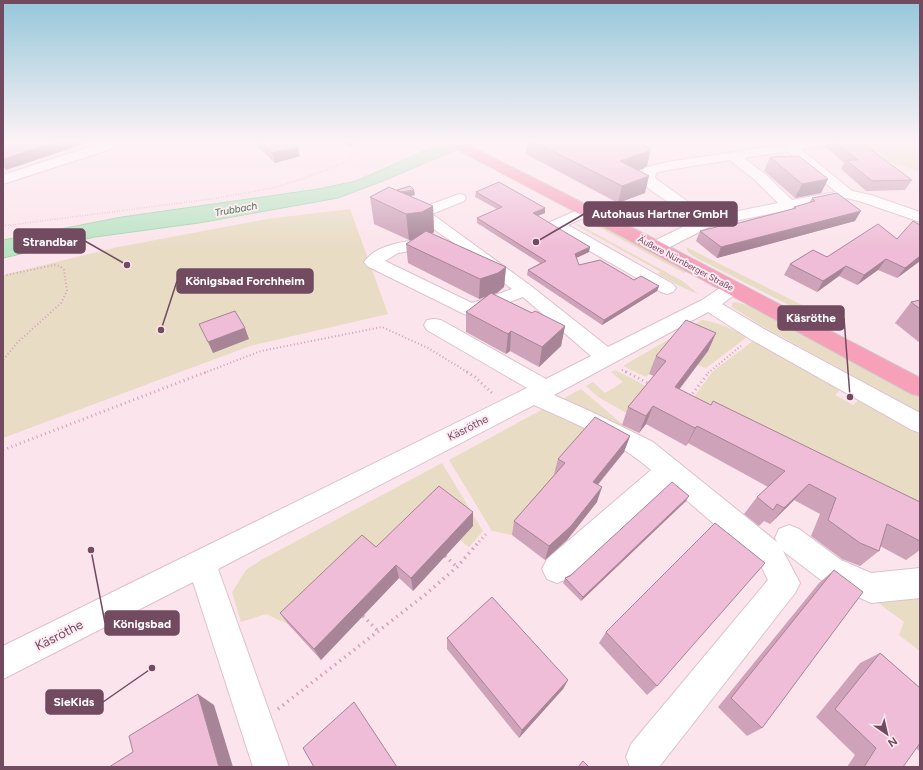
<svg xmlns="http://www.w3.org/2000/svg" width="923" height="770" viewBox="0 0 923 770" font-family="Figtree,sans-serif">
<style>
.green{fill:#e8dcc4}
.water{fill:#bae3c4;stroke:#a1d5ad}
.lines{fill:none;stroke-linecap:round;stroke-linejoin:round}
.minor-casing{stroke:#dfc0ce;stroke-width:2}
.major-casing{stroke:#d2c5cc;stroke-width:2}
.path-far3{stroke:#d4a1bb;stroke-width:1.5;stroke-dasharray:0.5 2;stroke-linecap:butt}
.path-far2{stroke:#d4a1bb;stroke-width:2;stroke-dasharray:1 2.5;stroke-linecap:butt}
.path-far1{stroke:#d4a1bb;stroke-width:3;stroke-dasharray:1 3.5;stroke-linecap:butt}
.path{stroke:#d4a1bb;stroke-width:3.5;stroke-dasharray:1.5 4.5;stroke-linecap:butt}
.minor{fill:#fff;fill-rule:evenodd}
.major{fill:#f6a0b9;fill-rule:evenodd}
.wall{fill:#cea3b9}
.shaded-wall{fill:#a78496}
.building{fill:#efbdd7;stroke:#a78496}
.labels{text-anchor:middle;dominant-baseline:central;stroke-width:4;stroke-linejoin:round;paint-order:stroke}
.far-street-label{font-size:9px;fill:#724b61;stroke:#feeaf0}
.far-water-label{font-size:10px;font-style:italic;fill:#40774e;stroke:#feeaf0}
.street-label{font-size:11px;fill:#724b61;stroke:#feeaf0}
.near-street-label{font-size:13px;fill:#724b61;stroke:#feeaf0}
.leader{fill:none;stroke:#724b61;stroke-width:1.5}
.callout-dot{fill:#724b61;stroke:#feeaf0;stroke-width:1.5}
.callout{fill:#724b61;stroke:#724b61;stroke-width:1.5}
.callout-label{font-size:12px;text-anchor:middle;font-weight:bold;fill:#fff}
</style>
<rect width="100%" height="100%" fill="#fbe4eb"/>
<!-- green -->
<path class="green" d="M834,141H920V172L838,143Z
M350,209L388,314L250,346L3,438V275L118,247L267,219Z
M587,221L596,223L687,271L684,273Z
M578,224L684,282L698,294L686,289L658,274L661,272L576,225Z
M686,247L814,311L816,319L693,256L688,252Z
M736,302L753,307L920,396V412L762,326L732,307V303Z
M702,320C719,322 732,329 747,337L706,368L697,365L707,351L649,374L646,377L623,366Z
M753,341L840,390L835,395L853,405L859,400L920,435V514L693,398L713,371Z
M615,370L650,388L630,415L598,397L586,386L593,382L605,393L623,382L611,372Z
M581,389L628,429L555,403Z
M545,408L595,428L555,474L561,478L512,535L492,531L449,460Z
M442,463L483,531L469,547L460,540L472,526L288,624L266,614L241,622L232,592L246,570L261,560Z
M920,597V651L899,635L904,622L873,599Z"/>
<!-- water -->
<path class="water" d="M447,141H477L383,181L338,198L199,223L95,237L3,258V240L122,217L318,189L356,181Z"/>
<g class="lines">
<defs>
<path id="minor" d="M104,141H120L118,144L105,151L3,184V175L95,145Z
M807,141H840L838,144L834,145L801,149L852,191L871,195L920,212V222L862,202L847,198L711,226L662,251L656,252L650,251L648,247L650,243L695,221L648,188L641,179L644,168L667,162ZM787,151L836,192L792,200L765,174L744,158ZM730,160L755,180L778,203L709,217L655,178L656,173L668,170Z
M459,194L464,195L466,198L464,201L432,214L531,286L608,347L702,300L726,284L732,282L738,284L741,288L738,292L722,304L764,329L920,413V433L912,430L750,339L708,312L554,395L594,413L653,442L777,542L775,538L779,529L789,525L799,529L841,560L871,573L920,568V598L871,603L821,580L783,551L800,583L795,593L659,767H630L626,757L631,744L768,580L760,564L669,485L567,579L557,583L547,579L542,569L547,559L651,470C618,441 574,423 534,405L218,569L289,767H253L193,582L3,679V646L527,388L427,330L424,325L427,320L434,319L441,320L546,379L591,356L523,297L471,316L464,314L367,266L364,262C379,241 414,241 437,238L443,240L445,243L443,246L398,253L385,261L472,303L512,289L451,241L416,217L402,213L399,210L402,207L407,205L422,209L424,207Z
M587,206L592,208L595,211L592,214L568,225L673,284L676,288L673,292L667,294L661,292L550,228L548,225L550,222Z"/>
<path id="major" d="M445,141H460L662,243L920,378V396L912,394L650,251L447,144Z"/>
</defs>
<!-- minor casing -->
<use href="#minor" class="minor-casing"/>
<!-- major casing -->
<use href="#major" class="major-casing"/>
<!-- path-far3 -->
<path class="path-far3" d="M709,141L714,144
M912,141L920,143
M474,192L497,183
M3,226L211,199L273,188L305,178L341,164L377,141"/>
<!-- path-far2 -->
<path class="path-far2" d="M3,276L54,265L60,266L64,270L67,291L61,303L17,343L3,360
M622,370L628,373
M204,373L261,351L382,327L428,348L469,373
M708,373L741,346"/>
<!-- path-far1 -->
<path class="path-far1" d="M467,372L475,377L493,394
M626,372L650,384
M690,397L709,372
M3,450L206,372
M476,545L487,533"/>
<!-- path -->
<path class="path" d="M445,556L457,567
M363,616L379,632
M278,709L426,594L457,567L477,544"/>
<!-- minor -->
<use href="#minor" class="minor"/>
<!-- major -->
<use href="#major" class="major"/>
</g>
<!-- wall -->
<path class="wall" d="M251,141H287L300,156L275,163Z
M341,141H363L349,146Z
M527,141H635L647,166L642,169L638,170L645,193L618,203L526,154Z
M830,141H859L912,180L905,190L866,191L841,169L844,163L826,147Z
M770,157L828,179L821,193L795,198L764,171Z
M397,190L415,195L410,196L433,206L434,232L432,234L506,267L504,287L497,293L492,294L532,313L565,326L561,346L539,367L510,351L506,354L466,332V312L487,296L479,299L408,263L406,244L412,240H409L374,224L370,197Z
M476,192L545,213L537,216L589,252L576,258L579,265L659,286L657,291L602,325L527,275L528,270L540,263L477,223V218L497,209L475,197Z
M812,198L855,221L717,258L696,241L700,231L735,224L792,209L794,207L809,203Z
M920,225V261L897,278L878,270L857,285L839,276L817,292L784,275L790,264L827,257L897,239Z
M920,300V343L895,323L911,302Z
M716,333L708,351L679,390L711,405L920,502V550L906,560L880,546L879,551L860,566L842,559L811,536L820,514L794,500L770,524L764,521L759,526L744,514L757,497L768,487L688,443L686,446L646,424L639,433L622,425L628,407L654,376L649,374L656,356Z
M630,436L624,452L598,485L597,502L567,540L545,560L512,535L514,521L555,474H554L558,459Z
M686,501L581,601L563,583L565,578Z
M473,526L413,591L399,578L321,660L288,624L280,613L376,547Z
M834,570L762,728L747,736L718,707L819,583Z
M606,632L657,686L647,695L599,643Z
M447,638L568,680L563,689L519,738L447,649Z
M880,653L920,688V752L916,748L903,767H847L855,755L816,717L860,663Z"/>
<!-- shaded-wall -->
<path class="shaded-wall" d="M58,141H93L6,170L3,165V159Z
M348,141H363L349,146Z
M298,147L300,156L275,163L272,153Z
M651,149L647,166L642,169L616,178L620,161Z
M649,176L645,193L618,203L622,186Z
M828,179L821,193L795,198L802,184Z
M414,190L415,195L400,198L399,193Z
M433,206L434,232L424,239L409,240L406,214Z
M545,208V213L532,218L533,213Z
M861,211L855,221L717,258L721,247Z
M590,247L589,252L574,259L575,254Z
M920,256V261L897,278L905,268Z
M886,259L878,270L857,285L864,275Z
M846,266L839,276L817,292L823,281Z
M506,267L504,287L497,293L479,299L480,279Z
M659,286L657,291L602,325L604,320Z
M565,326L561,346L539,367L542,347Z
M245,328L249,339L213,353L208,342Z
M511,331L510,351L506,354L508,334Z
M716,333L708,351L667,405L675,387Z
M653,406L646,424L639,433L646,416Z
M697,426L688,443L686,446L695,428Z
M630,436L624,452L588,496L593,482Z
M809,484L794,500L770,524L784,508Z
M602,487L597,502L567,540L545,560L549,546Z
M689,496L686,501L581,601L583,597Z
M473,512V526L413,591L411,578Z
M396,565L399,578L321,660L314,649Z
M568,680L563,689L519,738L522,730Z
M198,694L214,705L233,767H219Z"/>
<!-- building -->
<path class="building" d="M3,141H58L3,159Z
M258,141H287L298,147L272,153Z
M533,141H635L651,149L646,152L620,161L649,176L622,186Z
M834,141H859L912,180L872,181L846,160H858Z
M799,156L828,179L802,184L770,157Z
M499,182L545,208L533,213L590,247L575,254L579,265L600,260L634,280L641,276L659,286L604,320L528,270L546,261L477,218L502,207L476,192Z
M410,186L414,190L401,192L397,190Z
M389,187L433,206L422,212L406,214L370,197Z
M837,193L861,211L721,247L700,231L733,223L735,224L796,208L794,207L815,201L812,198Z
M913,221L920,225V256L905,268L886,259L864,275L846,266L823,281L790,264L813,250L827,257L878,224L897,239Z
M426,231L506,267L498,273L480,279L406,244Z
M491,293L532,313L535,311L565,326L542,347L511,331L508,334L466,312Z
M920,300V309L911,302Z
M235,311L245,328L208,342L199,324Z
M686,320L716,333L675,387L711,405L713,401L920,502V541L887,524L879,551L860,543L828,520L836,498L809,484L784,508L777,504L773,510L757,497L785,471L697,426L695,428L653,406L646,416L628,407L666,361L656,356Z
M595,417L630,436L593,482L602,487L571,526L549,546L514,521L565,463L558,459Z
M672,482L689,496L583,597L565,578L570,576Z
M439,486L473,512L411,578L396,565L314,649L280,613L362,535L376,547Z
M715,523L765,563L657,686L606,632Z
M834,570L863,592L762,728L731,698Z
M492,597L568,680L522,730L447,638Z
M880,653L920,688V743L903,767H864L876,748L835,709Z
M198,694L219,767H109L133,752L129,736Z
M354,702L397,767H314L303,748Z
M583,761L589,767H578Z"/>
<!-- sky -->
<linearGradient id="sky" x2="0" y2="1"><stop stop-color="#95c7da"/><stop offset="0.57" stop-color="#fdf3f6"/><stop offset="1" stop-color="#fdf3f6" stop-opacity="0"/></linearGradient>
<rect width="923" height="249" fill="url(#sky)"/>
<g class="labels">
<!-- far-street labels -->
<g class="far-street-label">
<text transform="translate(686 263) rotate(28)">Äußere Nürnberger Straße</text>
</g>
<!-- far-water labels -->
<g class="far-water-label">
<text transform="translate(236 209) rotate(-10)">Trubbach</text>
</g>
<!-- street labels -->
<g class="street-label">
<text transform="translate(468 428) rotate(-27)">Käsröthe</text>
</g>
<!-- near-street labels -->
<g class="near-street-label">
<text transform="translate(59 635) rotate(-27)">Käsröthe</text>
</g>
</g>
<!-- callouts -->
<path class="leader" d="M536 242L584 214M127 265L85 241M161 330L177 281M850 397L844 318M91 550L105 623M152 668L103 702"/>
<g class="callout-dot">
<circle cx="536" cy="242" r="4"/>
<circle cx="127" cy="265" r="4"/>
<circle cx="161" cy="330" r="4"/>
<circle cx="850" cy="397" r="4"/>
<circle cx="91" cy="550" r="4"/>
<circle cx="152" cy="668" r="4"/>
</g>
<g class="callout">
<rect x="584" y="202" width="153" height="24" rx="4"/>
<rect x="14" y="229" width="71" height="24" rx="4"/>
<rect x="177" y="269" width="136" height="24" rx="4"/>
<rect x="778" y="306" width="66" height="24" rx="4"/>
<rect x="105" y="611" width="74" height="24" rx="4"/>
<rect x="46" y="690" width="57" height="24" rx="4"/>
</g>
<g class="callout-label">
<text x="660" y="218">Autohaus Hartner GmbH</text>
<text x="50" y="246">Strandbar</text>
<text x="245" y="285">Königsbad Forchheim</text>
<text x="811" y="322">Käsröthe</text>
<text x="142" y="628">Königsbad</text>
<text x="74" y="706">SieKids</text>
</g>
<!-- border -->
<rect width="923" height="770" fill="none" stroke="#724b61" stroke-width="8"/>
<!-- north arrow -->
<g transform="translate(887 734) rotate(146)" stroke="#feeaf0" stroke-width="3" paint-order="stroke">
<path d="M0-3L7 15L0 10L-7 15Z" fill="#724b61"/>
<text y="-6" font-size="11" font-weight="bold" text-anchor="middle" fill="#724b61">N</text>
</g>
</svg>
